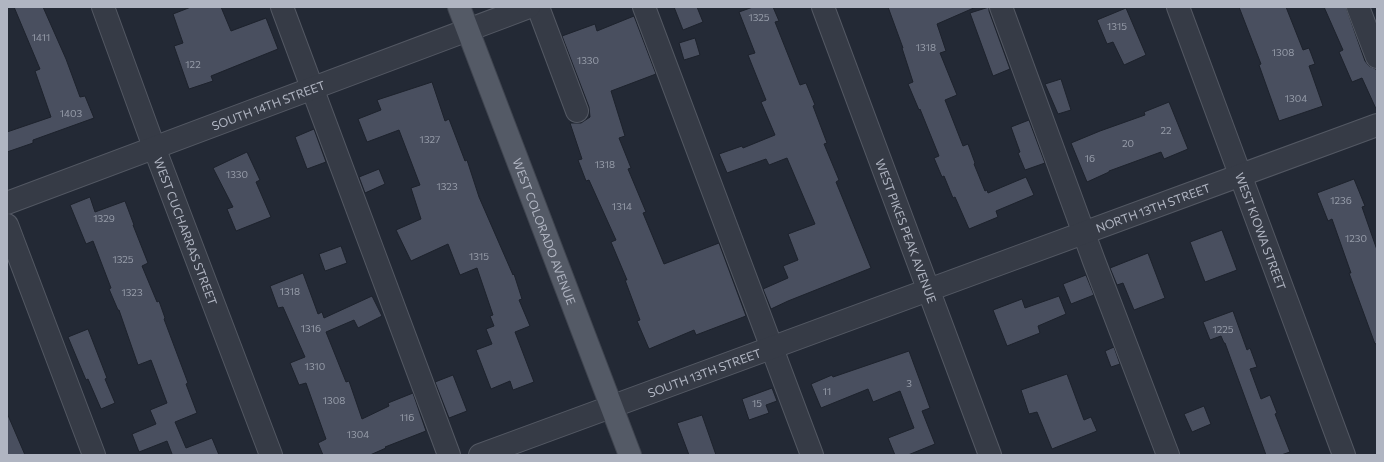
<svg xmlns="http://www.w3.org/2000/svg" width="1384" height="462" viewBox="0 0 1384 462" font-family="Commissioner,sans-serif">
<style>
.building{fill:#494f5f;stroke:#1d222c}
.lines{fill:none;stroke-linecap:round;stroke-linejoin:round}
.minor-casing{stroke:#535863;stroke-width:24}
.major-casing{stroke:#3f444f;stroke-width:24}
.minor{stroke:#363b46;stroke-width:22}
.major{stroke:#545a66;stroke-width:22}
.labels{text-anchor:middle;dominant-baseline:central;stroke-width:3;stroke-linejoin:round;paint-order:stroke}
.number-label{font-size:10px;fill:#969ca9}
.street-label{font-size:12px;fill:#b0b5c2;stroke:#1b202a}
</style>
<rect width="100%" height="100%" fill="#232935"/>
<!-- building -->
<path class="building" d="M14,7H43L66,59L80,97L85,96L94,118L33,140V143L7,152V132L51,117L35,71L40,69Z
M191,7H221L231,31L266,18L278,49L211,76L213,81L189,89L174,46L183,43L173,14Z
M674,7H697L703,22L683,30Z
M753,7H773L779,21L775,22L800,85L806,83L815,105L813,106L827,143L824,144L839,180L836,182L871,268L788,301L771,309L763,289L788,278L783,266L798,260L788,234L815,224L787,158L769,165L766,159L727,173L719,154L742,146L743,148L775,135L761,102L766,100L748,55L755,53L739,12Z
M888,7H976L937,24L946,51L940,53L957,95L945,100L963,146L968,144L975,163L974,164L985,191L987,190L988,193L1026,177L1034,195L996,211L998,217L969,229L955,197L953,198L944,176L942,177L934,158L939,156L920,109L919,110L908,84L913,82L902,48H903Z
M989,7V11L1010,69L993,76L970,13Z
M1239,7H1286L1303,50L1309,48L1315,64L1309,66L1323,106L1279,121L1259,65L1261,64Z
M1324,7H1346L1365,61L1369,66L1376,69L1377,72V111L1362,78L1352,82L1339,52L1343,50Z
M1126,8L1146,55L1124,65L1113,42L1107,44L1097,20Z
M634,16L656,74L611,91L625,136L619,138L631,168L628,169L646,212L643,213L664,264L719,243L746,316L696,335L694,330L649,349L637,321L640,320L625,280H627L611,242L616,240L589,180L586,181L578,160L582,159L570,123H581L590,117L589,107L562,36L595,24L597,31Z
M695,38L700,55L684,60L679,43Z
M1061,79L1071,110L1058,114L1045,84Z
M432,82L445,121L449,119L465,161L467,160L479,197L513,275L514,274L522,299L519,300L530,326L515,332L534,382L513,390L510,381L491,389L476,350L492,344L486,329L494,326L490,316L493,315L477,268L460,275L448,244L411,261L396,230L421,219L411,188L420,185L399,130L367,142L358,119L381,110L377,100Z
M1169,102L1188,149L1164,159L1161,152L1109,171V172L1087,182L1071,143L1100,131L1145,115L1144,112Z
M1029,120L1045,163L1025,170L1018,153L1020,152L1011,127Z
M314,129L326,162L307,169L295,137Z
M247,152L260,180L256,182L271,217L236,231L227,209L233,207L213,168Z
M379,169L385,184L365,193L359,177Z
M1354,179L1365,206L1362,207L1377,250V343L1375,344L1349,273H1351L1332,219L1328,221L1317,193Z
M90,197L95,212L125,201L134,225H133L148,263L142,266L157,302L159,301L165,318L164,319L188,383L186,384L197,413L175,422L186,448L212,438L219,455H171L172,454L167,441L139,452L132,434L156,424L150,410L167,403L151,360L138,365L119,310H118L109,289L111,288L93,241L86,244L70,205Z
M1222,230L1237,270L1205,282L1190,242Z
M341,246L347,263L325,271L319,254Z
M1148,253L1165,298L1134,310L1123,283L1117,285L1110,268Z
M303,273L318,314L322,312L324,318L372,296L382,316L358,328L354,320L326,332L346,382L349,381L362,419L389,406L388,403L413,393L426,431L385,447L386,448L370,455H323L318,443L326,439L306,383L299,385L290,363L305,357L283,307L278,308L270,286Z
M1086,275L1094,295L1071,304L1063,284Z
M1059,296L1066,314L1038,326L1040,333L1007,346L993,310L1022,299L1025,308Z
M1233,311L1247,350L1250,348L1257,367L1250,369L1261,399L1270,395L1277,413L1275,414L1290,452L1281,455H1266L1225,343H1224L1221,336L1210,340L1203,322Z
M88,329L107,378L105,379L115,403L101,409L88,379L86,380L68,337Z
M1114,347L1120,364L1111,367L1105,351Z
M909,351L930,408L922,411L935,444L908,455H895L888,438L914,428L900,391L873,402L868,389L821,408L811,384L832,375L833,377Z
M1067,374L1084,420L1091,417L1097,431L1052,449L1037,412L1029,414L1021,390Z
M453,375L467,411L449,418L435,382Z
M772,388L777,401L766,405L769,413L749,420L742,399Z
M1204,406L1211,424L1192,432L1184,414Z
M7,413L25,455H7Z
M702,415L716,455H689L677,423Z"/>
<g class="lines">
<defs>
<g id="minor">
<path id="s1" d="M103,7L154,147L271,455"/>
<path d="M282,7L449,455"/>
<path d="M538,7L577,111"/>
<path d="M644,7L812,455"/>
<path id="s2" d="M823,7L990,455"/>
<path d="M1001,7L1094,261L1168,455"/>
<path id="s3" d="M1178,7L1344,455"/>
<path d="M1358,7L1377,57"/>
<path id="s4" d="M7,203L529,7"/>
<path d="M7,225L94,455"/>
<path id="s5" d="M480,455L1377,125"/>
</g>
<g id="major">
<path id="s6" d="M459,7L630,455"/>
</g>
</defs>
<!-- minor casing -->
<use href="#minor" class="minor-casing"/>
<!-- major casing -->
<use href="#major" class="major-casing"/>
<!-- minor -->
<use href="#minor" class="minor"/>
<!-- major -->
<use href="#major" class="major"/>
</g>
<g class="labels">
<!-- number labels -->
<g class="number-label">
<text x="759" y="17">1325</text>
<text x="1117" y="26">1315</text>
<text x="41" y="37">1411</text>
<text x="926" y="47">1318</text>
<text x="1283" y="52">1308</text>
<text x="588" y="60">1330</text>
<text x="193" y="64">122</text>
<text x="1296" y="98">1304</text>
<text x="71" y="113">1403</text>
<text x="1166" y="130">22</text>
<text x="430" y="139">1327</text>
<text x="1128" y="143">20</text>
<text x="1090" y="158">16</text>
<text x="605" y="164">1318</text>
<text x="237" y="174">1330</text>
<text x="447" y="186">1323</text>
<text x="1341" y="200">1236</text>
<text x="622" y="206">1314</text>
<text x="104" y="218">1329</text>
<text x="1356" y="238">1230</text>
<text x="479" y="256">1315</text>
<text x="123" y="259">1325</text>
<text x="290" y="291">1318</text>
<text x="132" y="292">1323</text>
<text x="311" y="328">1316</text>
<text x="1223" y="329">1225</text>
<text x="315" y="366">1310</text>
<text x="909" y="383">3</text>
<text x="827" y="391">11</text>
<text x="334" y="400">1308</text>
<text x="757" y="403">15</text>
<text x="407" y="417">116</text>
<text x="358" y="434">1304</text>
</g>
<!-- street labels -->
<g class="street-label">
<text stroke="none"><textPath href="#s4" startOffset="279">SOUTH 14TH STREET</textPath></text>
<text stroke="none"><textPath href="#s5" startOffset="717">NORTH 13TH STREET</textPath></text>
<text stroke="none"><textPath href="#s1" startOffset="239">WEST CUCHARRAS STREET</textPath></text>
<text stroke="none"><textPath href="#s6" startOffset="240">WEST COLORADO AVENUE</textPath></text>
<text stroke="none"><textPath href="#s2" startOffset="239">WEST PIKES PEAK AVENUE</textPath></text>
<text stroke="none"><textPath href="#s3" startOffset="239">WEST KIOWA STREET</textPath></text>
<text stroke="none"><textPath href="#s5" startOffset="239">SOUTH 13TH STREET</textPath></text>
</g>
</g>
<!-- border -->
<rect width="1384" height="462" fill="none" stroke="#b0b5c2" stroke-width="16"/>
</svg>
